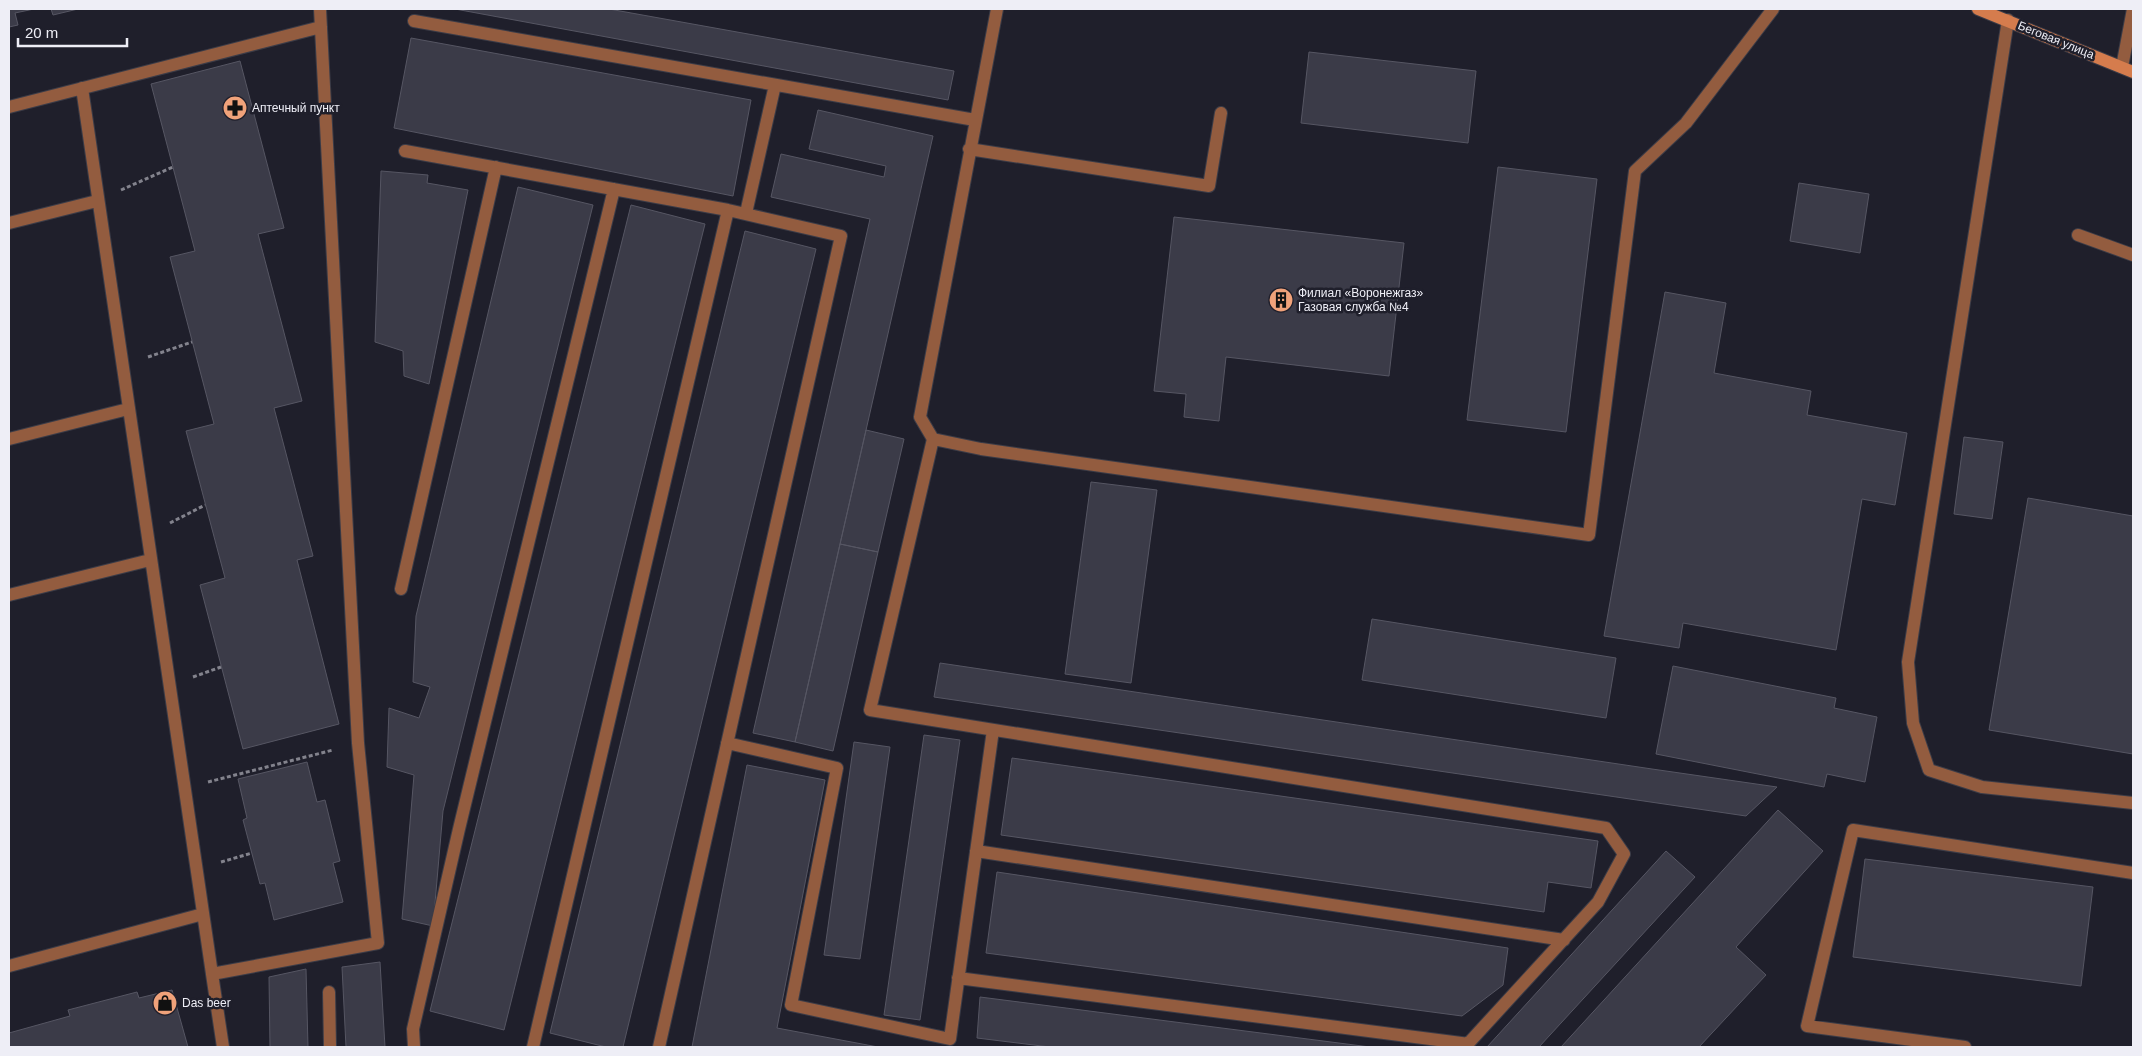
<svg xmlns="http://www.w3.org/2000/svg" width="2142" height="1056" viewBox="0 0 2142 1056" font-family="Helvetica,sans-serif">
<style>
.building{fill:#3b3b48;stroke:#565663}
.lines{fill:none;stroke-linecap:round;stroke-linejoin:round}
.lane-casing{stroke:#3c3c47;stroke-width:14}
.secondary-casing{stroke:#3c3c47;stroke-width:14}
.path{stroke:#83838d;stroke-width:3;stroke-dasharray:4 2.5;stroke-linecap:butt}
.lane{stroke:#935c3f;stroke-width:12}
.secondary{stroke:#d57c4d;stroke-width:12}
.labels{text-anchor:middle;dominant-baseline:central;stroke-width:5;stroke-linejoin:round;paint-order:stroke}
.street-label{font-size:12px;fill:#eeeef6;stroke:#1f1f2b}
.poi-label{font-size:12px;fill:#eeeef6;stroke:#1f1f2b;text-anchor:start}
</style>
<rect width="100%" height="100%" fill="#1f1f2b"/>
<!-- building -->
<path class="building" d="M9,9H34L15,13L18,25L9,27Z
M51,9H78L53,15Z
M455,9H609L954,71L948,100Z
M411,38L751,100L733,196L394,128Z
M1309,52L1476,71L1468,143L1301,123Z
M240,61L284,228L258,234L302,401L274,408L313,556L297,560L339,724L243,749L200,585L225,578L186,431L214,424L170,257L195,251L151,84Z
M818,110L933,136L795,742L753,733L870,219L771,197L781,154L884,177L886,166L809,149Z
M1498,167L1597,179L1566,432L1467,420Z
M381,171L428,175L427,183L468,190L429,384L404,376L403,351L375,342Z
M1799,183L1869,194L1860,253L1790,241Z
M518,187L593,205L443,811L433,926L402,919L414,775L387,767L389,708L419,718L430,687L413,682L416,616Z
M631,205L705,224L504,1030L430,1011Z
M1174,217L1404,243L1389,376L1226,357L1219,421L1184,417L1186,394L1154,391Z
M745,231L816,249L623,1047H606L550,1033Z
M1665,292L1726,303L1714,373L1811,391L1807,415L1907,433L1895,505L1862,499L1836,650L1683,623L1679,648L1604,636Z
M866,430L904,439L878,552L840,544Z
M1964,437L2003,442L1992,519L1954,514Z
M1091,482L1157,490L1131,683L1065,674Z
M2028,498L2133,516V754L1989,730Z
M840,544L878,552L833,751L795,742Z
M1372,619L1616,658L1606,718L1362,680Z
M940,663L1652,769L1777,787L1746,816L934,697Z
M1673,666L1836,698L1834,708L1877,717L1865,782L1827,774L1824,787L1656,754Z
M924,735L960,740L920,1020L884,1015Z
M854,742L890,747L860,959L824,955Z
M1012,758L1598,841L1591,888L1548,882L1544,912L1001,835Z
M307,762L317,802L325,800L340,861L333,863L343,902L274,920L265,883L260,884L243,820L247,818L238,779Z
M747,765L825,780L777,1028L878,1047H692Z
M1778,810L1823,851L1736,947L1766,975L1699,1047H1561Z
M1666,851L1695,877L1539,1047H1487Z
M1865,859L2093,887L2081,986L1853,957Z
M997,872L1508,948L1503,985L1462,1016L986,953Z
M380,962L385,1047H346L342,967Z
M306,969L308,1047H270L269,977Z
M172,990L188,1047H9V1033L70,1016L68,1010L137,992L139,998Z
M980,997L1370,1047H1050L977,1038Z"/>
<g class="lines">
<defs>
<path id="lane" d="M997,9L920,417L933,439L981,449L1589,535L1635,171L1686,123L1773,9
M2008,20L1908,662L1913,723L1929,770L1982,787L2133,803
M414,21L975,120
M2122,67L2133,9
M82,88L212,974L378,943L358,743L320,9
M9,107L321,27
M969,149L1209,186L1221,113
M405,151L728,210L841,236L659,1047
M746,213L775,85
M9,223L97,201
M2078,235L2133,255
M9,439L128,409
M933,439L870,710L1606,828L1624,854L1598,902L1465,1047
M401,589L496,167
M9,595L150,560
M727,743L837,768L791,1005L950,1039L993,730
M976,851L1564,940
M9,966L203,914
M212,974L223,1047
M958,978L1469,1044
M329,992L330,1047
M414,1047L413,1029L459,829L614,189
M533,1047L728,210
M1965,1047L1807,1026L1853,830L2133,873"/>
<path id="secondary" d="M1978,9L2133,72"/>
</defs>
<!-- lane casing -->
<use href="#lane" class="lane-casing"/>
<!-- secondary casing -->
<use href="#secondary" class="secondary-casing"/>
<!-- path -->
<path class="path" d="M121,190L173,167
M148,357L192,342
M170,523L205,505
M193,677L221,667
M208,782L333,750
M221,862L252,853"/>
<!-- lane -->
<use href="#lane" class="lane"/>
<!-- secondary -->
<use href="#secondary" class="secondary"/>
</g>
<!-- icons -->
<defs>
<symbol id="pharmacy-disc" viewBox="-11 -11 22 22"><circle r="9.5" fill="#f0a27a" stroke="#1f1f2b"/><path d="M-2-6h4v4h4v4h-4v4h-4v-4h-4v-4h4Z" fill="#111"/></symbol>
<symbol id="building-disc" viewBox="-11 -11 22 22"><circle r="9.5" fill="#f0a27a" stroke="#1f1f2b"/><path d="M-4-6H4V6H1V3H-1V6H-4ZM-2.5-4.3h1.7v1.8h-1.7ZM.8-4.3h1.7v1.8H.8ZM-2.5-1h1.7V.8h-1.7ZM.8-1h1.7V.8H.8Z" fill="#111"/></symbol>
<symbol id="shop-disc" viewBox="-11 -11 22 22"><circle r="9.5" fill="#f0a27a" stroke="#1f1f2b"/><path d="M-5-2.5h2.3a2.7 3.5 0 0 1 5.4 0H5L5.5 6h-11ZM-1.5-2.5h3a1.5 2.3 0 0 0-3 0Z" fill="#111"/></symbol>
</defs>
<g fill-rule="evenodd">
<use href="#pharmacy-disc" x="221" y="94" width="28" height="28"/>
<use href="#building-disc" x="1267" y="286" width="28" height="28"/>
<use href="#shop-disc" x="151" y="989" width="28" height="28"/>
</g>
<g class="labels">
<!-- street labels -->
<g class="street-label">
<text transform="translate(2056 40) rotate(22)">Беговая улица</text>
</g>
<!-- poi labels -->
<g class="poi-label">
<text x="252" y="108">Аптечный пункт</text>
<text x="1298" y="293">Филиал «Воронежгаз»<tspan x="1298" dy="14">Газовая служба №4</tspan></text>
<text x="182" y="1003">Das beer</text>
</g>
</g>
<!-- border -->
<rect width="2142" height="1056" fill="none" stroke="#eeeef6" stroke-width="20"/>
<!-- scale -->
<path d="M18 38v8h109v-8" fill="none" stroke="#eeeef6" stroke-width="2.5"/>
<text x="25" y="38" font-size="15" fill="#eeeef6" stroke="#1f1f2b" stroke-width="4" paint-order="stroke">20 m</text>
</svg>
